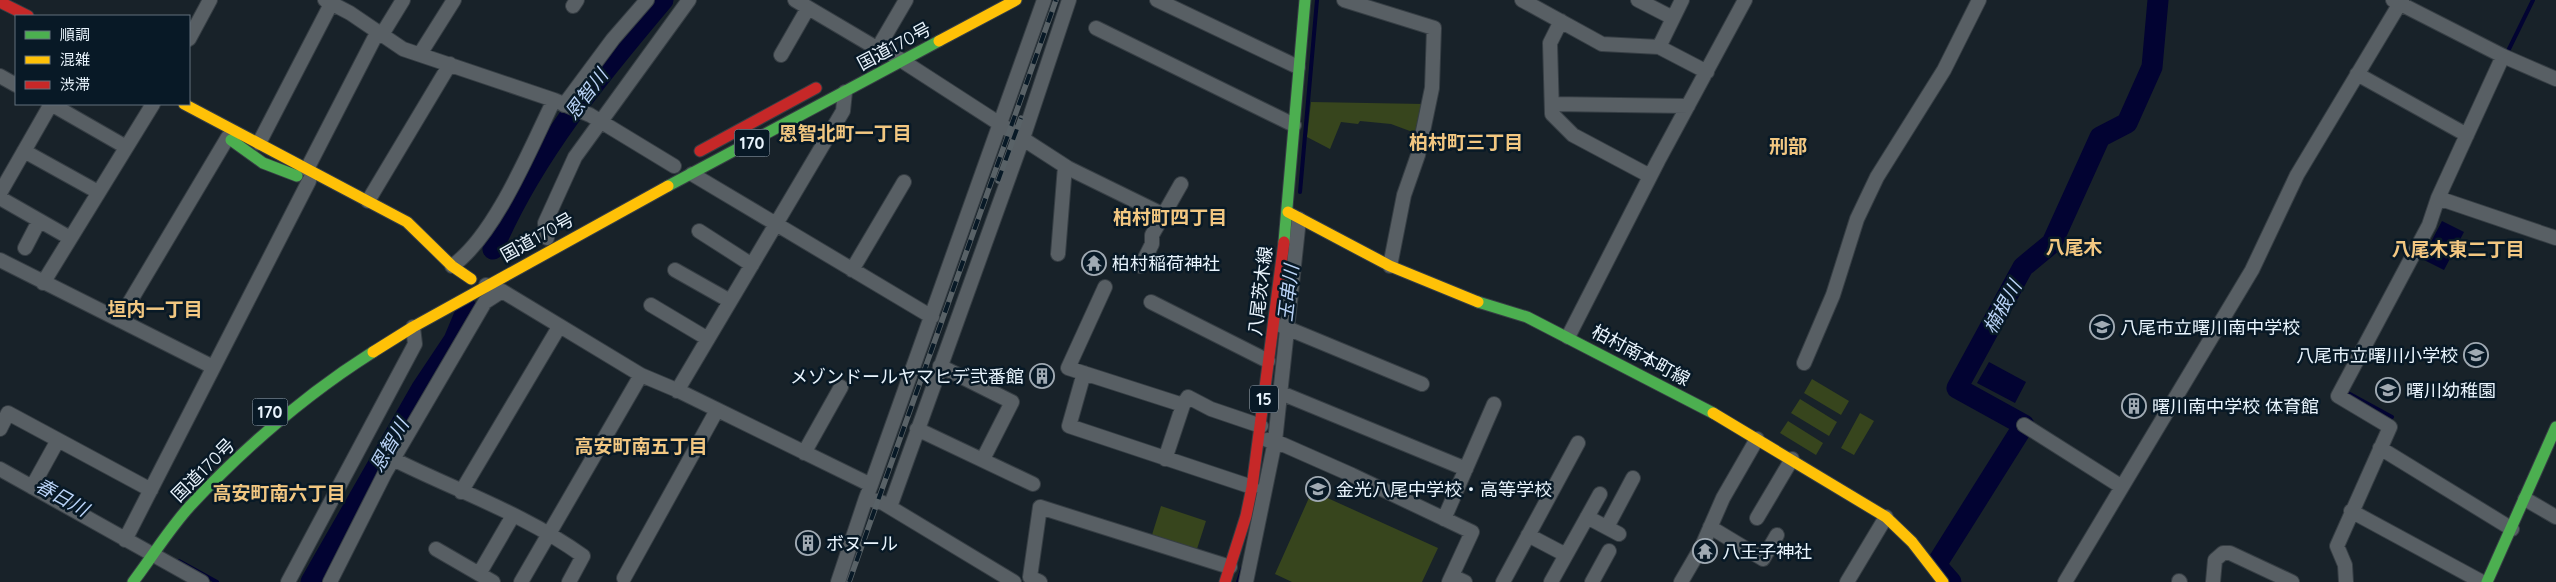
<svg xmlns="http://www.w3.org/2000/svg" width="2556" height="582" viewBox="0 0 2556 582" font-family="Quicksand,'Noto Sans JP',sans-serif">
<style>
.green{fill:#37451d}
.water{fill:#020332}
.lines{fill:none;stroke-linecap:round;stroke-linejoin:round}
.stream{stroke:#020332;stroke-width:4}
.river{stroke:#020332;stroke-width:21}
.street-casing{stroke:#363e44;stroke-width:16}
.fast-casing{stroke:#363e44;stroke-width:13}
.slow-casing{stroke:#363e44;stroke-width:13}
.jam-casing{stroke:#363e44;stroke-width:13}
.street{stroke:#585f64;stroke-width:14}
.fast{stroke:#4caf50;stroke-width:11}
.slow{stroke:#ffc107;stroke-width:11}
.jam{stroke:#c62828;stroke-width:11}
.rail-casing{stroke:#596267;stroke-width:5.5}
.rail{stroke:#081926;stroke-width:4;stroke-dasharray:11;stroke-linecap:butt}
.labels{text-anchor:middle;dominant-baseline:central;stroke-width:5;stroke-linejoin:round;paint-order:stroke}
.shield{fill:#081926;stroke:#a6b2bc;stroke-width:1}
.shield-label{font-size:16px;font-weight:bold;fill:#e9f4fd}
.street-label{font-size:18px;fill:#e9f4fd;stroke:#081926}
.poi-label{font-size:18px;fill:#e9f4fd;stroke:#081926;text-anchor:start}
.water-label{font-size:19px;font-style:italic;fill:#bad3f7;stroke:#081926}
.neighbourhood-label{font-size:19px;font-weight:bold;fill:#f2c781;stroke:#081926}
</style>
<rect width="100%" height="100%" fill="#182229"/>
<!-- green -->
<path class="green" d="M1311,102L1424,104L1418,134L1391,124L1360,121L1358,124L1341,122L1330,149L1307,137Z
M1812,379L1849,401L1841,415L1804,393Z
M1800,399L1837,422L1829,436L1791,413Z
M1860,413L1874,421L1854,455L1841,448Z
M1788,421L1823,443L1816,455L1780,433Z
M1312,491L1438,548L1422,582H1292L1275,574Z
M1161,506L1206,521L1196,552L1151,538Z"/>
<!-- water -->
<path class="water" d="M2442,221L2464,232L2444,270L2422,259Z
M1989,362L2026,382L2015,403L1977,383Z"/>
<g class="lines">
<!-- stream -->
<path class="stream" d="M2509,49L2533,0
M1300,192L1317,0
M2346,389L2348,393L2392,417
M179,561L217,582
M1238,582L1242,569"/>
<!-- river -->
<path class="river" d="M493,249C533,155 598,77 663,0
M311,582L422,388L454,340L467,309
M1951,582L1936,565L2024,425L1957,388L2023,267L2052,243L2100,137L2127,123L2152,67L2158,0"/>
<defs>
<path id="street" d="M325,0L350,13L403,49L554,100L590,115L674,166
M795,0L883,52
M906,0L882,41L887,51L1068,168L1164,215
M1157,0L1298,67
M1344,0L1434,28L1432,88L1418,155L1404,195L1390,266
M1522,0L1602,44L1659,47L1707,72
M1638,0L1673,18
M2393,0L2503,56L2556,79
M573,6L577,0
M1561,21L1550,43L1552,114L1573,135L1650,176
M1096,28L1294,125
M381,36L403,0
M189,39L210,0
M1659,47L1682,0
M420,54L454,0
M781,55L808,8
M2357,74L2467,135
M0,76L16,85
M51,104L126,147
M1552,104L1688,106
M564,105L613,39L647,0
M259,143L331,4
M24,151L98,192
M307,169L377,33
M692,174L932,317
M0,193L51,104
M0,198L70,238
M2438,198L2556,238
M368,201L450,64
M699,231L752,265
M547,238L545,223L575,157L689,0
M25,248L39,221
M1058,254L1065,166
M0,260L213,367
M452,266C495,236 531,147 554,100
M1141,266L1152,244V235L1181,184
M675,270L730,301
M852,270L904,182
M43,283L153,104
M486,285L502,291L641,375L679,391L871,485L866,498L883,503L1014,582
M1105,287L1068,368L1183,405L1188,397L1211,409L1261,426
M1151,302L1268,361
M651,305L708,339
M119,320L228,137
M1282,326L1422,384
M1568,337L1658,161L1745,0
M1804,363L1833,295L1857,219L1877,177L1944,70L1979,0
M940,366L1012,402L983,459
M1084,373L1069,426L1252,487
M677,391L843,111L845,92
M1281,393L1466,469
M2024,425L2122,487
M0,429L8,413L151,490
M917,429L1033,484
M1267,440L1275,441L1352,475L1472,532L1449,582
M2380,448L2512,529
M804,453L841,387
M393,459C457,491 525,514 583,556L569,582
M1165,459L1183,405
M0,469L202,582
M871,485L1044,0
M32,487L58,440
M461,492L559,327
M2525,499L2556,517
M890,507L1023,138L1069,0
M2351,511L2482,582
M1587,517L1619,534
M1757,518L1792,459
M1444,519L1494,404
M1607,527L1633,478
M1710,527L1763,559L1777,535
M1528,535L1566,555
M125,540L309,181
M436,549L493,582
M479,574L511,519
M1452,576L1465,582
M624,578L717,410
M2179,581L2180,582
M288,582L415,344L413,327
M330,582L385,473L485,302L502,291
M521,582L641,375
M838,582L866,498
M1040,582L1030,577L1040,507L1230,567
M1246,582L1275,441L1299,219
M1503,582L1578,443
M1551,582L1600,494
M1592,582L1609,551
M1681,582L1702,546L1723,498L1757,439
M1847,582L1886,517
M2065,582L2252,270L2297,175L2402,0
M2213,582L2215,560L2223,553H2230L2292,582
M2346,582L2345,565L2337,546L2390,427L2338,396L2429,225L2438,198L2503,56"/>
<path id="fast" d="M231,140L263,163L297,176
M668,186L939,41
M1284,242L1305,0
M1478,302L1527,317L1713,413
M133,582C152,557 169,529 190,506C245,447 305,395 373,352
M2487,582L2556,427"/>
<path id="slow" d="M939,41L1016,0
M184,104L407,222L452,266L471,279
M1288,212L1390,266L1478,302
M373,352L413,327L668,186
M1713,413L1886,517L1912,542L1943,582"/>
<path id="jam" d="M0,2L28,16
M700,151L816,88
M1225,582L1246,516L1252,487L1284,242"/>
</defs>
<!-- street casing -->
<use href="#street" class="street-casing"/>
<!-- fast casing -->
<use href="#fast" class="fast-casing"/>
<!-- slow casing -->
<use href="#slow" class="slow-casing"/>
<!-- jam casing -->
<use href="#jam" class="jam-casing"/>
<!-- street -->
<use href="#street" class="street"/>
<!-- fast -->
<use href="#fast" class="fast"/>
<!-- slow -->
<use href="#slow" class="slow"/>
<!-- jam -->
<use href="#jam" class="jam"/>
<defs>
<path id="rail" d="M998,181L1021,118
M849,582L1056,0"/>
</defs>
<!-- rail casing -->
<use href="#rail" class="rail-casing"/>
<!-- rail -->
<use href="#rail" class="rail"/>
</g>
<!-- icons -->
<defs>
<symbol id="temple-ring" viewBox="-11 -11 22 22"><circle r="9.5" fill="#081926" stroke="#a0aab3" stroke-width="1.5"/><path d="M0-6L5-2H3V0L6.5 2.5H4V6H1.5V3h-3V6H-4V2.5H-6.5L-3 0V-2H-5Z" fill="#a0aab3"/></symbol>
<symbol id="school-ring" viewBox="-11 -11 22 22"><circle r="9.5" fill="#081926" stroke="#a0aab3" stroke-width="1.5"/><path d="M0-5L7-2L0 1L-7-2ZM-4 1L0 2.5L4 1V4Q0 6-4 4Z" fill="#a0aab3"/></symbol>
<symbol id="building-ring" viewBox="-11 -11 22 22"><circle r="9.5" fill="#081926" stroke="#a0aab3" stroke-width="1.5"/><path d="M-4-6H4V6H1V3H-1V6H-4ZM-2.5-4.3h1.7v1.8h-1.7ZM.8-4.3h1.7v1.8H.8ZM-2.5-1h1.7V.8h-1.7ZM.8-1h1.7V.8H.8Z" fill="#a0aab3"/></symbol>
</defs>
<g fill-rule="evenodd">
<use href="#temple-ring" x="1080" y="249" width="28" height="28"/>
<use href="#school-ring" x="2088" y="313" width="28" height="28"/>
<use href="#school-ring" x="2462" y="341" width="28" height="28"/>
<use href="#building-ring" x="1028" y="362" width="28" height="28"/>
<use href="#school-ring" x="2374" y="376" width="28" height="28"/>
<use href="#building-ring" x="2120" y="392" width="28" height="28"/>
<use href="#school-ring" x="1304" y="475" width="28" height="28"/>
<use href="#building-ring" x="794" y="529" width="28" height="28"/>
<use href="#temple-ring" x="1691" y="537" width="28" height="28"/>
</g>
<g class="labels">
<!-- shield labels -->
<g class="shield">
<rect x="734.5" y="129.5" width="35" height="27" rx="4"/>
<rect x="1250" y="385.5" width="28" height="27" rx="4"/>
<rect x="252.5" y="398.5" width="35" height="27" rx="4"/>
</g>
<g class="shield-label">
<text x="752" y="143">170</text>
<text x="1264" y="399">15</text>
<text x="270" y="412">170</text>
</g>
<!-- street labels -->
<g class="street-label">
<text transform="translate(894 46) rotate(-28)">国道170号</text>
<text transform="translate(537 237) rotate(-29)">国道170号</text>
<text transform="translate(1260 291) rotate(-83)">八尾茨木線</text>
<text transform="translate(1641 355) rotate(28)">柏村南本町線</text>
<text transform="translate(203 470) rotate(-45)">国道170号</text>
</g>
<!-- poi labels -->
<g class="poi-label">
<text x="1112" y="263">柏村稲荷神社</text>
<text x="2120" y="327">八尾市立曙川南中学校</text>
<text x="2458" y="355" text-anchor="end">八尾市立曙川小学校</text>
<text x="1024" y="376" text-anchor="end">メゾンドールヤマヒデ弐番館</text>
<text x="2406" y="390">曙川幼稚園</text>
<text x="2152" y="406">曙川南中学校 体育館</text>
<text x="1336" y="489">金光八尾中学校・高等学校</text>
<text x="826" y="543">ボヌール</text>
<text x="1722" y="551">八王子神社</text>
</g>
<!-- water labels -->
<g class="water-label">
<text transform="translate(586 94) rotate(-53)">恩智川</text>
<text transform="translate(1288 293) rotate(-83)">玉串川</text>
<text transform="translate(2002 307) rotate(-61)">楠根川</text>
<text transform="translate(389 445) rotate(-60)">恩智川</text>
<text transform="translate(62 497) rotate(29)">春日川</text>
</g>
<!-- neighbourhood labels -->
<g class="neighbourhood-label">
<text x="845" y="133">恩智北町一丁目</text>
<text x="1466" y="142">柏村町三丁目</text>
<text x="1788" y="146">刑部</text>
<text x="1170" y="217">柏村町四丁目</text>
<text x="2074" y="247">八尾木</text>
<text x="2458" y="249">八尾木東二丁目</text>
<text x="155" y="309">垣内一丁目</text>
<text x="641" y="446">高安町南五丁目</text>
<text x="279" y="493">高安町南六丁目</text>
</g>
</g>
<!-- legend -->
<rect x="15" y="15" width="175" height="90" fill="#081926" stroke="#62717c"/>
<rect x="25" y="31" width="25" height="8" fill="#4caf50" stroke="#62717c"/>
<text x="60" y="40" font-size="15" fill="#e9f4fd">順調</text>
<rect x="25" y="56" width="25" height="8" fill="#ffc107" stroke="#62717c"/>
<text x="60" y="65" font-size="15" fill="#e9f4fd">混雑</text>
<rect x="25" y="81" width="25" height="8" fill="#c62828" stroke="#62717c"/>
<text x="60" y="90" font-size="15" fill="#e9f4fd">渋滞</text>
</svg>
